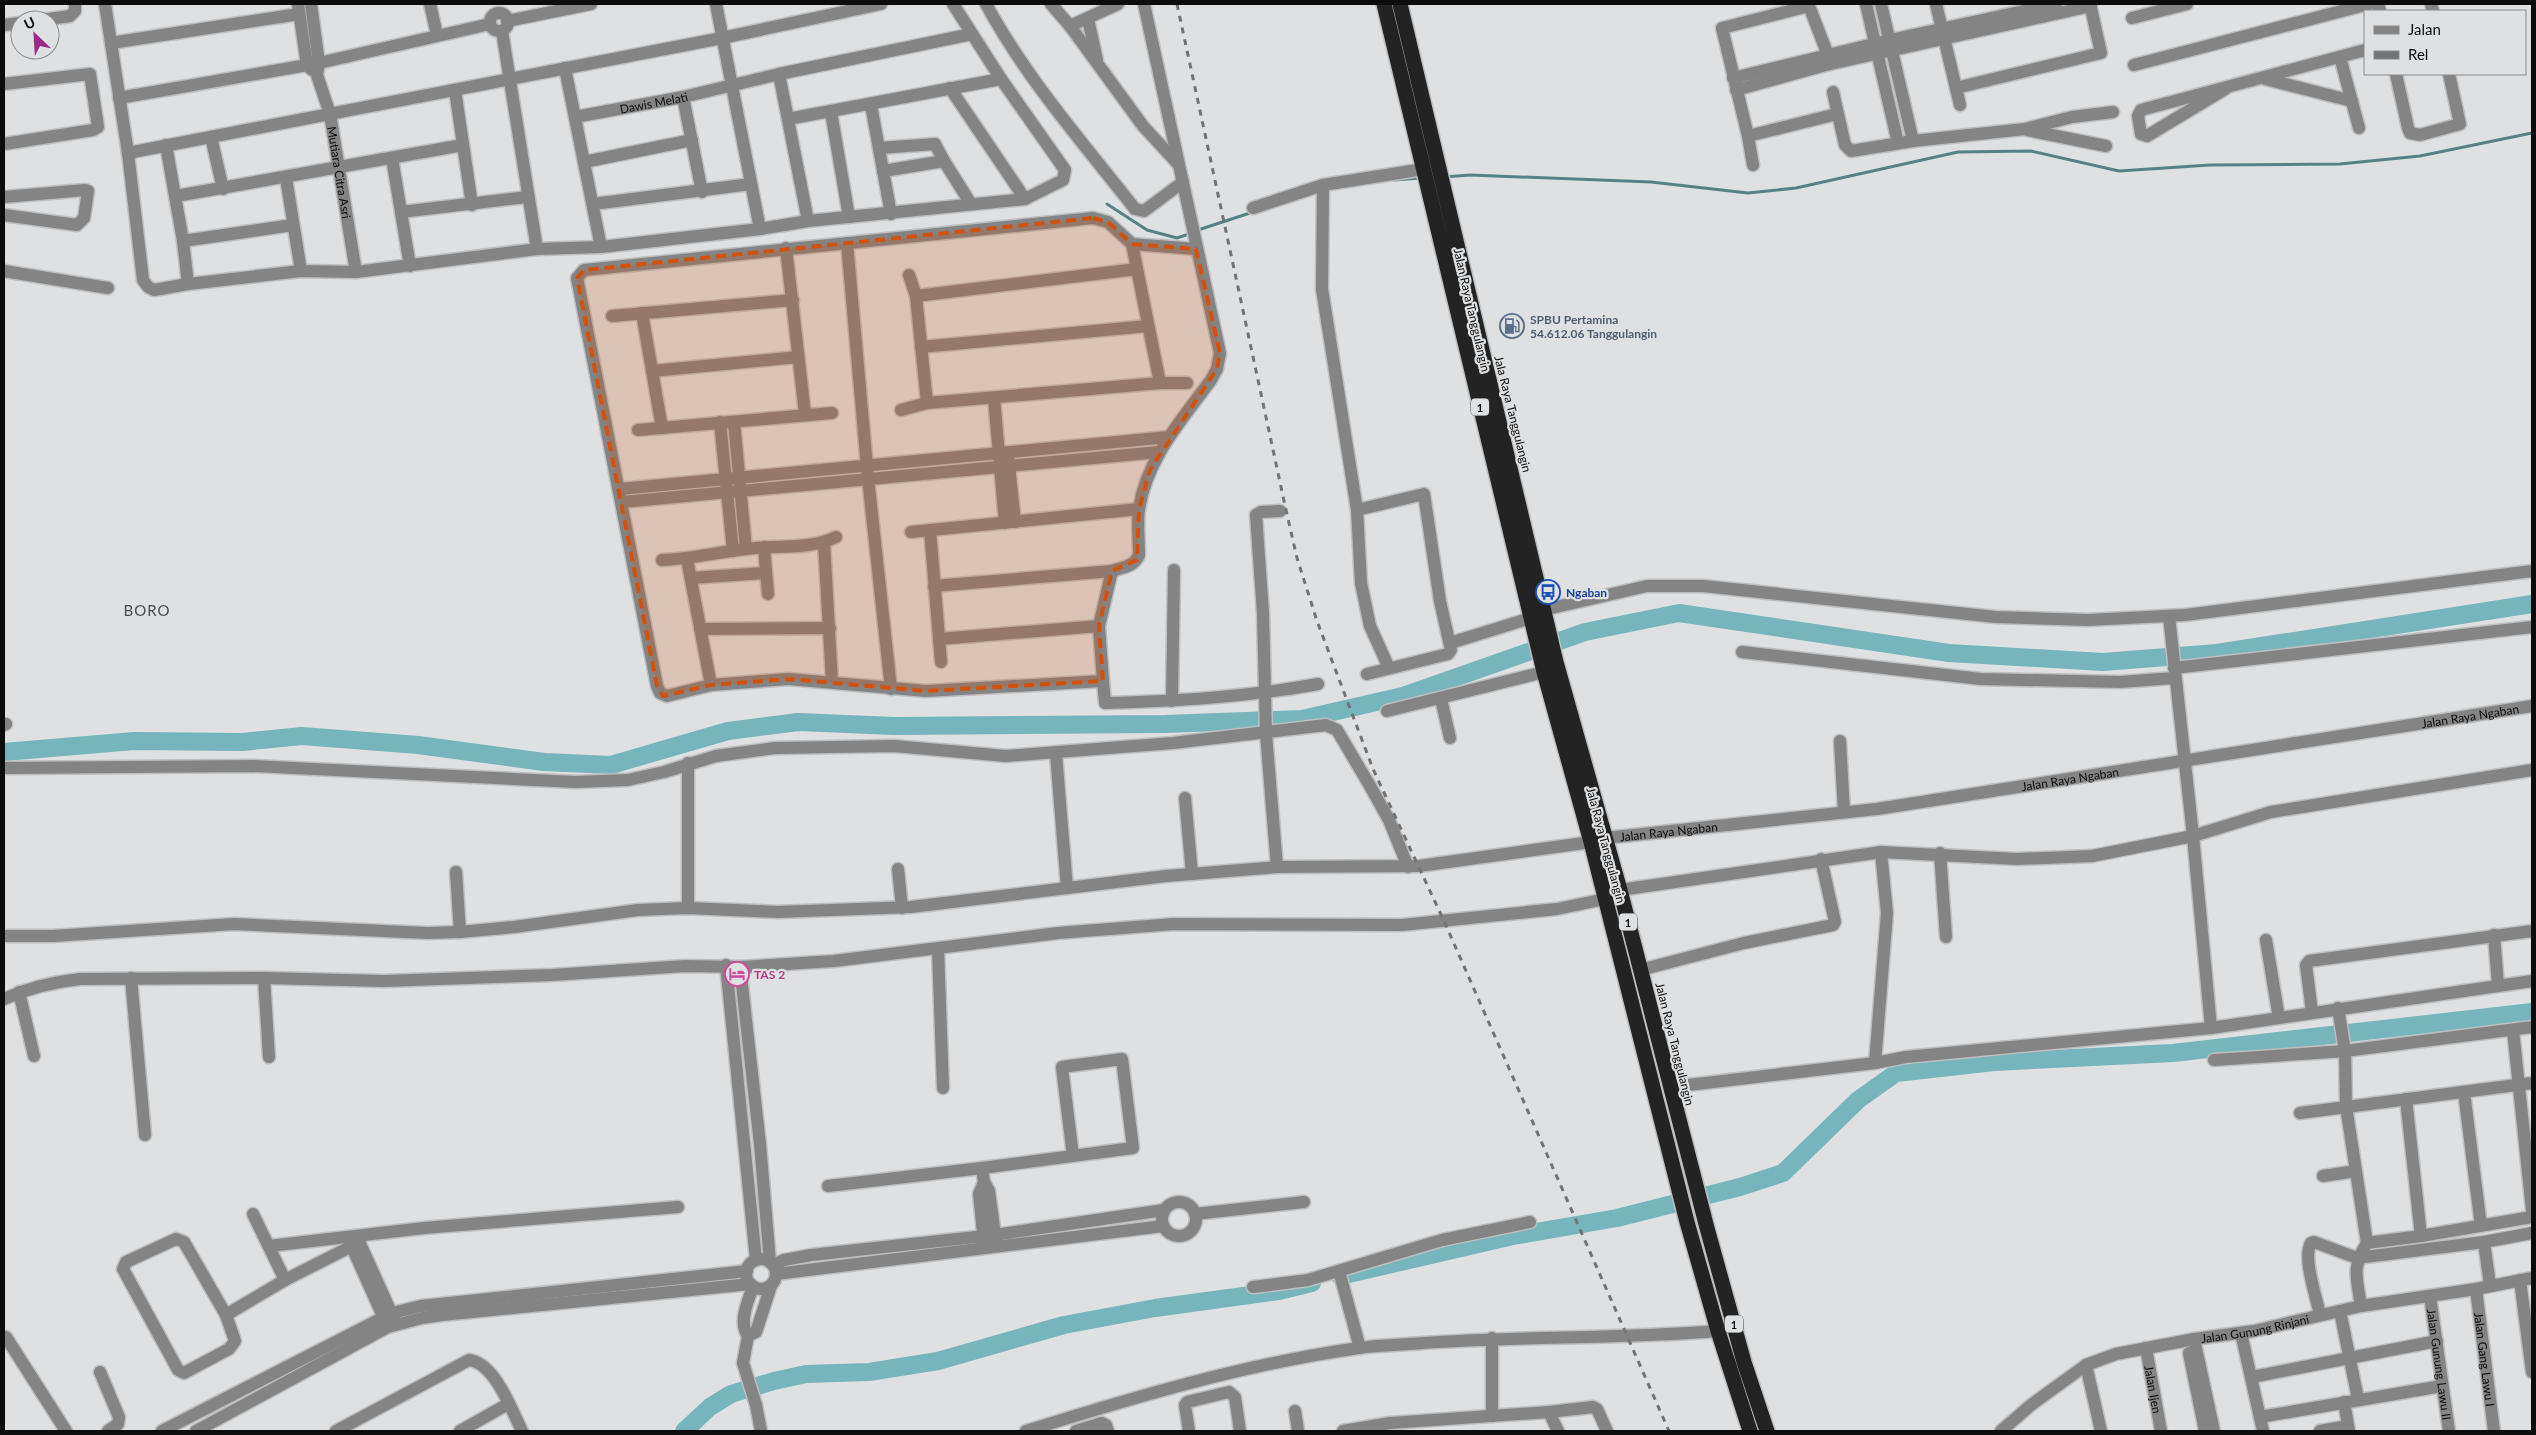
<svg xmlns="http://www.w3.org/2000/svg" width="2536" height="1435" viewBox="0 0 2536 1435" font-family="Lato,sans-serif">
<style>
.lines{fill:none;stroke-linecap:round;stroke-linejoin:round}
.stream{stroke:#568287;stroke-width:3}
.river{stroke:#75b5bb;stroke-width:18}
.minor-casing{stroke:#bcbebf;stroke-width:15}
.highway-casing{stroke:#bcbebf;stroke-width:18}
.minor{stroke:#858484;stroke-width:12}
.highway{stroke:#242324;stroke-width:15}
.rail{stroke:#727374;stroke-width:3;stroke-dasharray:6 6;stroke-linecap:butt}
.marked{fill:#d2510c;fill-opacity:0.2;stroke:#d2510c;stroke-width:4;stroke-dasharray:10 6;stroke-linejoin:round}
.labels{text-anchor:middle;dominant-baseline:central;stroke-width:4.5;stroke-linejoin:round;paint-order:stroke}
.shield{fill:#dee0e1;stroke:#4b4c4d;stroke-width:1}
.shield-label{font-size:11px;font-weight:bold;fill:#0c0c0d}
.street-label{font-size:12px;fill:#0c0c0d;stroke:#dee0e1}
.service-label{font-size:12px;font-weight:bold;fill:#4e5e75;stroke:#dee0e1;text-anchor:start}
.transit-label{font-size:12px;font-weight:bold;fill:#164399;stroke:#dee0e1;text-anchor:start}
.hotel-label{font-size:12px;font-weight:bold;fill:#b23c85;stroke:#dee0e1;text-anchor:start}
.quarter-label{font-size:15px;letter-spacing:1px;fill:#4a4b4c;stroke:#dee0e1}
</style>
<rect width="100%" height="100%" fill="#dee0e1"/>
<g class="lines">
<!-- stream -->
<path class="stream" d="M1444,177L1470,175L1651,182L1748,193L1796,188L1958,152L2031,151L2119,171L2210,165L2340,164L2420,156L2532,133
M1394,180L1421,178
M1107,204L1147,230L1177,238L1192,233
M1198,230L1253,212"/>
<!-- river -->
<path class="river" d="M4,752L134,741L242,742L302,736L418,745L544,762L611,765L728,731L798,722L894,726L1165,724L1302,719L1403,696L1585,632L1679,613L1949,653L2103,662L2217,653L2532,604
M1340,1276L1513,1236L1617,1218L1740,1187L1783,1173L1858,1100L1896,1073L1994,1062L2173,1053L2532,1012
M684,1431L710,1407L731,1394L774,1381L806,1374L869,1372L938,1361L1064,1325L1155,1308L1279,1291L1312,1283"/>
<defs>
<g id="minor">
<path d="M105,4L128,153L143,280L148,287L154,290L188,284L301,271L356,272L537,249L601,247L760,229L808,221L1025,199L1063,180L1065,170L1001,79L953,4"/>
<path d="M298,4L307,65L312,70"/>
<path id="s1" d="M311,4L319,63L317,75L330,114L356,272"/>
<path d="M430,4L437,35"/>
<path d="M716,4L760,229"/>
<path d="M986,4C1026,78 1083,143 1135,209L1144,211L1183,182"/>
<path d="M1051,4L1070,26L1143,126L1178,164"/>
<path d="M1144,4L1220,353L1217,369L1211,380C1182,420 1147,458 1139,509C1137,523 1139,540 1139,555C1134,567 1123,567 1112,571L1099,626L1103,681L926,691L788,679L711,685L667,696L660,693L657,686L577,278L584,270L1093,218L1108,222L1132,244L1196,249"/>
<path d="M1866,4L1898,143"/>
<path d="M1881,4L1913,141"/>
<path d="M1936,4L1960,105"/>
<path d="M2378,4L2380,11"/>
<path d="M2431,4L2433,11"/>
<circle cx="499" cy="22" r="9"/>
<path d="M2132,18L2187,4"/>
<path d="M1088,19L1097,60"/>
<path d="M42,20L70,16L75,11V4"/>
<path d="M507,21L591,4"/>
<path d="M4,25L20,23"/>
<path d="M1070,26L1118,4"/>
<path d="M502,31L537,249"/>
<path d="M111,43L299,14"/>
<path d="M2340,57L2359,128"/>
<path d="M2134,65L2369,4"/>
<path d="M565,68L601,247"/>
<path d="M779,74L808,221"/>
<path d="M2396,74L2408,128L2410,133L2420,135L2460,124L2449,74"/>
<path d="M1733,78L1890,40L2056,4"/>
<path d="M2265,79L2352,101"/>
<path d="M4,84L90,74L98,127L93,130L4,144"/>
<path d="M950,88L1025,199"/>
<path d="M1956,88L2101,53L2090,4"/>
<path d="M2225,89L2147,136L2141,134L2138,116L2141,110L2365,50"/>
<path d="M455,90L472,205"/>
<path d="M1736,90L1826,65L2091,6"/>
<path d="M1833,92L1845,145L1851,151L1913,141L2025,129L2072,117L2113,112"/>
<path d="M683,97L702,192"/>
<path d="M119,98L319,63L490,24"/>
<path d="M871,105L891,214"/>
<path d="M831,112L849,217"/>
<path id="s2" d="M575,117L683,97L779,74L972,34"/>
<path d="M788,119L1001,79"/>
<path d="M2027,130L2106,146"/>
<path d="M1748,136L1837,114"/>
<path d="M211,137L223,189"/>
<path d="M166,145L183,241L188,284"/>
<path d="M879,148L935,144L944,161L971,204"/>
<path d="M128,153L722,38L881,4"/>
<path d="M392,158L410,266"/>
<path d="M584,162L692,140"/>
<path d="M1753,165L1748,136L1722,28L1809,6L1828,55"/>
<path d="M883,171L944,161"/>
<path d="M286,178L301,271"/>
<path d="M1323,185L1322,289L1357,510L1361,583L1370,626L1389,668"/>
<path d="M176,196L463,145"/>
<path d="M4,197L85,190L88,191L84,218L77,225L4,215"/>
<path d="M593,204L751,184"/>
<path d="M1253,208L1323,185L1424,169"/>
<path d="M401,212L527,197"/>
<path d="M183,241L293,225"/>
<path d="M847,243L868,478L891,689"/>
<path d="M786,248L805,414"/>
<path d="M4,271L108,288"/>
<path d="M909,275L916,296L927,403"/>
<path d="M916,296L1137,269"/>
<path d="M642,313L662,428"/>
<path d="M612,316L793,300"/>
<path d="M921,347L1148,326"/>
<path d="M652,371L798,357"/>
<path d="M1160,383H1187"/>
<path d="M994,398L1005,523"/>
<path d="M901,410L927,403L1160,383L1132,244"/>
<path d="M720,422L733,551"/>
<path d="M734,422L746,549"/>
<path d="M638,430L832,413"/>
<path d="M1008,456L1015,522"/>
<path d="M620,489L1169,437"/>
<path d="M622,502L1159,452"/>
<path d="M1357,510L1424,494L1440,601L1451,650L1448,654L1367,674"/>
<path d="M930,530L941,662"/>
<path d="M911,532L1139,509"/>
<path d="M824,543L832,682"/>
<path d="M764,547L768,594"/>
<path d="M687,559L711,685"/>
<path d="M662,560C691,559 718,552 746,549C775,545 810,550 836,537"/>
<path d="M691,578L765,573"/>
<path d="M934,586L1112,571"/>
<path d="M1543,610L1647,586H1703L1996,617L2088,620L2185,615L2532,571"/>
<path d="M2169,616L2193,836L2211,1028"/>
<path d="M700,629L830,628"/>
<path d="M939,639L1099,626"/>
<path d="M1450,643L1531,618"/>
<path d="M1742,652L1981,679L2120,682L2174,678"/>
<path d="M2174,668L2532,627"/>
<path d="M1103,681L1105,703C1177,701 1247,697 1318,684"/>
<path d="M1441,699L1450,738"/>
<path d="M1172,701L1174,570"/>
<path d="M1387,711L1544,672"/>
<path d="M4,725L6,724"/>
<path d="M1840,741L1844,812"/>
<path d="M1056,754L1067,888"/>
<path d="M688,763V908"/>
<path d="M4,768L252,766L575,782L628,780L664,772L716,756L775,748L894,746L1006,756L1173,743L1326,725L1337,730L1370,786L1389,820L1408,867"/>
<path d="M1185,798L1192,874"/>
<path id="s3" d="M1605,838L1877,809L2532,706"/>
<path d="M1940,853L1946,937"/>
<path d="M1277,867L1266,734L1263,613L1256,515L1261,512L1280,511"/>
<path d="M898,869L902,908"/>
<path d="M456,872L460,932"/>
<path d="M1620,890L1881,852L2017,859L2092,856L2193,836L2271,812L2532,770"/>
<path d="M2494,935L2498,985"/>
<path d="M4,936H53L234,924L427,933L460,932L514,927L638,910L688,908L778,912L911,907L1166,876L1277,867L1419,866L1591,842"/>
<path d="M2266,940L2279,1018"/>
<path d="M938,949L943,1088"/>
<path d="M726,965L756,1260"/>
<path d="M740,967L760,1144L770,1262"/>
<path d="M1640,970L1744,943L1833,925L1835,922L1821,859"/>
<path d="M131,978L145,1135"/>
<path d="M264,978L269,1057"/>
<path d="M19,992L34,1056"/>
<path d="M4,999C28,988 53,982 80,979L264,978L384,981L552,975L685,966L740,967L834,961L1058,933L1174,924L1402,925L1557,909L1605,899"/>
<path d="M2338,1008L2345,1051L2532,1027"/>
<path d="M2312,1012L2306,965L2309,961L2532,931"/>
<path d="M2513,1030L2532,1210"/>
<path d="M2214,1060L2345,1051L2346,1106L2367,1243C2351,1268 2357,1278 2361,1306"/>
<path d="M1875,1063L1887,913L1881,852"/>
<path d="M1671,1087L1875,1063L1906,1057L2211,1028L2532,981"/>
<path d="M2464,1092L2481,1226"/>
<path d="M2406,1099L2421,1236"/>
<path d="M2300,1113L2532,1083"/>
<path d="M982,1168L1133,1148L1122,1059L1062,1067L1073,1156"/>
<path d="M2323,1176L2356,1171"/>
<path d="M828,1186L982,1168L984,1182L989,1191L996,1242"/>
<circle cx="1179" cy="1219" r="17"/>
<path d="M253,1214L285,1280"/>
<path d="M1195,1214L1304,1202"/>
<path d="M357,1237L395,1321"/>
<path d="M348,1238L386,1323"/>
<path d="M176,1239L184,1242L226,1315L235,1341L229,1349L184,1373L178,1370L123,1269L126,1262Z"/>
<path d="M2484,1242L2490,1285"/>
<path d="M984,1243L979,1194L984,1182"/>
<path d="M2367,1243L2421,1236L2532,1217"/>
<path d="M269,1246L424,1228L678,1207"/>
<circle cx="761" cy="1274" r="15"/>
<path d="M773,1265L784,1260L811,1255L994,1235L1164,1210"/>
<path d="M1339,1271L1360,1348"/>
<path d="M776,1274L1163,1226"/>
<path d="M2520,1280L2532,1372"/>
<path d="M753,1286C748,1302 738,1322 748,1336L743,1363L756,1405L761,1431"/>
<path d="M1253,1287L1308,1280L1442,1240L1530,1222"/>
<path id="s4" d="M2476,1289L2494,1431"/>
<path id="s5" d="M2430,1296L2449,1431"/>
<path d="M2340,1311L2358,1399"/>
<path d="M226,1315L285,1280L360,1242"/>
<path d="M2320,1315C2317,1299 2302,1257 2311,1243L2314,1242L2357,1258L2484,1242L2532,1233"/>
<path d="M2241,1333L2263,1431"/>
<path d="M748,1336L756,1332L771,1286"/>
<path d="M6,1337L66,1431"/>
<path d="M1492,1338V1416"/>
<path d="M2194,1339L2214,1431"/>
<path id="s6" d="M2146,1348L2161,1431"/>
<path d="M2189,1353L2205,1431"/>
<path d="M2086,1365L2101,1431"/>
<path d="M100,1372L119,1417L118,1424L108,1431"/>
<path d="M2252,1377L2437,1341"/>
<path d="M2344,1402L2349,1431"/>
<path d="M1295,1411L1298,1431"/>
<path d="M1549,1412L1558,1431"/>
<path d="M2260,1417L2442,1386"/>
<path d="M162,1431L392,1313L421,1306L747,1271"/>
<path d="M196,1431L388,1327L422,1318L442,1315L750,1284"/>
<path d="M336,1431L469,1360C495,1363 512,1411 522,1431"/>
<path d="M460,1431L508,1404"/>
<path d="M1026,1431C1135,1397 1245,1364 1359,1348C1380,1345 1402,1345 1423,1343C1521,1336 1620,1339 1718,1331"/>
<path d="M1076,1431L1102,1423L1106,1425L1108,1431"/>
<path d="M1189,1431L1185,1405L1187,1402L1229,1392L1235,1397L1240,1431"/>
<path d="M1343,1431L1390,1423L1549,1412L1593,1407L1597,1409L1607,1431"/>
<path id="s7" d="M2001,1431L2031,1405L2086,1365L2116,1354L2194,1339L2254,1331L2361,1306L2476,1289L2532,1278"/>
<path d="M2320,1431L2348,1426"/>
</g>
<path id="highway" d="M1384,4L1544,672L1591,842L1687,1222L1718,1331L1750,1431
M1400,4L1556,662L1620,890L1707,1228L1744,1362L1767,1431"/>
</defs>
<!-- minor casing -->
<use href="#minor" class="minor-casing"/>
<!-- highway casing -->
<use href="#highway" class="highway-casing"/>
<!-- minor -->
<use href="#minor" class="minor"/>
<!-- highway -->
<use href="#highway" class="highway"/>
<!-- rail -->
<path class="rail" d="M1177,4L1286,510L1297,558L1317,621L1373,769L1444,921L1669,1431"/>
</g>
<!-- marked area -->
<path class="marked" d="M1093,218L1108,222L1132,244L1196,249L1220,353L1217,369L1150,470L1139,509L1137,560L1112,571L1099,626L1103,681L926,691L788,679L711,685L663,696L657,686L577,278L584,270Z"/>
<!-- icons -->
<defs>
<symbol id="fuel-ring" viewBox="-11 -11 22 22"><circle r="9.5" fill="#dee0e1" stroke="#5c6f8a" stroke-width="1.5"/><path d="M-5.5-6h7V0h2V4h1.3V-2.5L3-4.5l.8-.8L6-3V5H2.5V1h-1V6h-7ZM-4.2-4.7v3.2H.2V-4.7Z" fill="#5c6f8a"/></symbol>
<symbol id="bus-ring" viewBox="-11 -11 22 22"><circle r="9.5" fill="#dee0e1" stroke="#1a4fb4" stroke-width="1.5"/><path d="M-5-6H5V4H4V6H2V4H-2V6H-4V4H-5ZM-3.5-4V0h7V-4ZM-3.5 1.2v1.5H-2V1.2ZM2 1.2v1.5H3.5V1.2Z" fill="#1a4fb4"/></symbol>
<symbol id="hotel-ring" viewBox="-11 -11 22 22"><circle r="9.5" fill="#dee0e1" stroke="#d1479c" stroke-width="1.5"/><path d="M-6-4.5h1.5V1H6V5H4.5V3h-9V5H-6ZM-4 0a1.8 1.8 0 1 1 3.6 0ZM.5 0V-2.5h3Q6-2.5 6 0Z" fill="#d1479c"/></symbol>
</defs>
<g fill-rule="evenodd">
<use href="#fuel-ring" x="1498" y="312" width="28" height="28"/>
<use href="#bus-ring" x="1534" y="578" width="28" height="28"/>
<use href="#hotel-ring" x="723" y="960" width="28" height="28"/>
</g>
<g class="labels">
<!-- shield labels -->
<g class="shield">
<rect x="1471" y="398.5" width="18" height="17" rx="4"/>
<rect x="1619" y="913.5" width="18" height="17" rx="4"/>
<rect x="1725" y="1315.5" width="18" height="17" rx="4"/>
</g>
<g class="shield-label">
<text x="1480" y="407">1</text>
<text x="1628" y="922">1</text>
<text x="1734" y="1324">1</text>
</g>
<!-- street labels -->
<g class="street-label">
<text stroke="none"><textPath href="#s2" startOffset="80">Dawis Melati</textPath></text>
<text stroke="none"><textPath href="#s1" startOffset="172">Mutiara Citra Asri</textPath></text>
<text transform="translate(1472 310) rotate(77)">Jalan Raya Tanggulangin</text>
<text transform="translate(1513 414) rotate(76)">Jala Raya Tanggulangin</text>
<text stroke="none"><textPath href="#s3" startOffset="874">Jalan Raya Ngaban</textPath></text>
<text stroke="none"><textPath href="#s3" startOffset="469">Jalan Raya Ngaban</textPath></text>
<text stroke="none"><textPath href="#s3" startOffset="64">Jalan Raya Ngaban</textPath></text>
<text transform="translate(1606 845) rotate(75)">Jala Raya Tanggulangin</text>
<text transform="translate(1675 1044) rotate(76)">Jalan Raya Tanggulangin</text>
<text stroke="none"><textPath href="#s7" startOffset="281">Jalan Gunung Rinjani</textPath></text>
<text stroke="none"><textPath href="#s4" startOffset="71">Jalan Gang Lawu I</textPath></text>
<text stroke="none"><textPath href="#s5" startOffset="69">Jalan Gunung Lawu II</textPath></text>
<text stroke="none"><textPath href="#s6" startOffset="42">Jalan Ijen</textPath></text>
</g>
<!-- service labels -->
<g class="service-label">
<text x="1530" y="319">SPBU Pertamina<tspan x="1530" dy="14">54.612.06 Tanggulangin</tspan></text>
</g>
<!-- transit labels -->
<g class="transit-label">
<text x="1566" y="592">Ngaban</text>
</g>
<!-- hotel labels -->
<g class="hotel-label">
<text x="754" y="974">TAS 2</text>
</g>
<!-- quarter labels -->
<g class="quarter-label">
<text x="147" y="610">BORO</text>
</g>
</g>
<!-- border -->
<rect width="2536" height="1435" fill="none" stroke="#0c0c0d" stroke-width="10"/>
<!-- legend -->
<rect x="2364" y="10" width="162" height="65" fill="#dee0e1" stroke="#8a8b8c"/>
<rect x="2374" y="26" width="25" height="8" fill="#858484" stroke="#8a8b8c"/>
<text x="2408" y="35" font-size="15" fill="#0c0c0d">Jalan</text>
<rect x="2374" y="51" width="25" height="8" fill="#727374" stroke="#8a8b8c"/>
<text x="2408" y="60" font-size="15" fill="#0c0c0d">Rel</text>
<!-- north arrow -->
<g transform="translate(35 35) rotate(335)"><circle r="24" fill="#dee0e1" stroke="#8a8b8c"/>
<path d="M0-4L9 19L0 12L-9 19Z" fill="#992b8c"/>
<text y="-8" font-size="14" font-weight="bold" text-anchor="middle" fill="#0c0c0d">U</text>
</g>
</svg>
